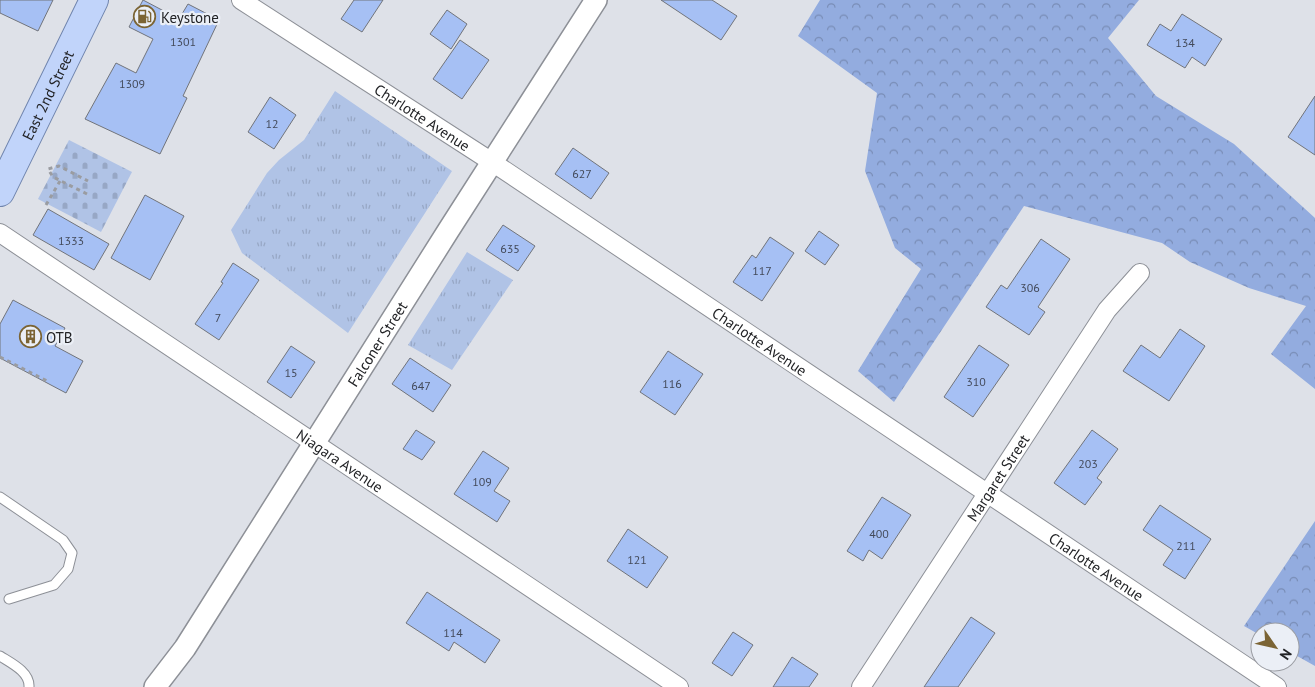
<svg xmlns="http://www.w3.org/2000/svg" width="1315" height="687" viewBox="0 0 1315 687" font-family="'PT Sans',sans-serif">
<style>
.grass{fill:url(#grass-tufts)}
.forest{fill:url(#forest-crowns)}
.cemetery{fill:url(#cemetery-stones)}
.building{fill:#a6c0f4;stroke:#71747b}
.lines{fill:none;stroke-linecap:round;stroke-linejoin:round}
.service-casing{stroke:#8d9097;stroke-width:11}
.minor-casing{stroke:#8d9097;stroke-width:20}
.tertiary-casing{stroke:#8d9097;stroke-width:24}
.primary-casing{stroke:#6f84ad;stroke-width:30}
.path{stroke:#9a9ca1;stroke-width:3;stroke-dasharray:4 4;stroke-linecap:butt}
.service{stroke:#fff;stroke-width:9}
.minor{stroke:#fff;stroke-width:18}
.tertiary{stroke:#fff;stroke-width:21}
.primary{stroke:#c1d4fa;stroke-width:28}
.labels{text-anchor:middle;dominant-baseline:central;stroke-width:4.5;stroke-linejoin:round;paint-order:stroke}
.number-label{font-size:12px;fill:#434a5a}
.poi-label{font-size:15px;fill:#222326;stroke:#ebeff6;text-anchor:start}
.street-label{font-size:15px;fill:#222326;stroke:#ebeff6}
</style>
<defs>
<pattern id="grass-tufts" width="24" height="20" patternUnits="userSpaceOnUse" patternTransform="scale(1.25)"><rect width="24" height="20" fill="#b0c3e6"/><path d="M3 7l-1-3M5 7V3M7 7l1-3M15 17l-1-3M17 17v-4M19 17l1-3" fill="none" stroke="#97a7c5"/></pattern>
<pattern id="forest-crowns" width="20" height="18" patternUnits="userSpaceOnUse" patternTransform="scale(1.25)"><rect width="20" height="18" fill="#93acdf"/><path d="M2 6a3 3 0 1 1 6 0M12 15a3 3 0 1 1 6 0" fill="none" stroke="#788cb5"/></pattern>
<pattern id="cemetery-stones" width="16" height="16" patternUnits="userSpaceOnUse" patternTransform="scale(1.25)"><rect width="16" height="16" fill="#b0c3e6"/><path d="M2 7V4a2 2 0 0 1 4 0v3zM10 15v-3a2 2 0 0 1 4 0v3z" fill="#97a7c5"/></pattern>
</defs>
<rect width="100%" height="100%" fill="#dee1e8"/>
<!-- grass -->
<path class="grass" d="M335,91L452,171L348,333L242,253L231,230L267,173L279,160L304,140Z
M467,252L513,280L452,370L408,345Z"/>
<!-- forest -->
<path class="forest" d="M820,0H1139L1108,38L1156,96L1234,144L1315,218V389L1271,354L1306,306L1249,288L1190,262L1162,243L1024,206L894,402L858,371L921,269L895,248L865,171L877,93L798,36Z
M1315,521V666L1290,652V632H1260V635L1244,626Z"/>
<!-- cemetery -->
<path class="cemetery" d="M69,140L132,172L101,232L38,199Z"/>
<!-- building -->
<path class="building" d="M0,0H53L38,31L0,13Z
M143,0L179,19L188,4L219,20L183,96L187,98L160,154L85,119L116,63L136,73L153,39L129,27Z
M354,0H383L362,32L341,19Z
M661,0H712L737,16L721,40Z
M447,10L467,24L451,49L430,34Z
M1182,14L1222,39L1205,66L1192,57L1185,68L1147,45L1160,24L1171,31Z
M460,40L489,60L462,99L433,79Z
M1315,96V155L1288,137Z
M270,97L296,115L274,149L248,132Z
M573,148L609,173L591,199L555,174Z
M145,195L184,216L150,280L111,258Z
M48,209L109,244L94,270L33,235Z
M503,225L535,246L518,271L486,250Z
M819,231L839,245L825,265L805,251Z
M770,237L794,253L762,301L733,282L752,255L756,258Z
M1041,239L1070,259L1038,307L1045,312L1029,335L986,307L1001,285L1007,289Z
M233,263L259,280L219,340L195,324L223,283L221,282Z
M13,300L65,328L55,346L83,361L66,393L0,358V324Z
M1180,329L1205,346L1169,401L1123,371L1141,345L1160,358Z
M979,345L1009,365L973,417L944,397Z
M291,346L315,362L291,398L267,382Z
M668,351L703,374L675,415L640,392Z
M410,358L451,385L433,412L392,384Z
M416,430L435,442L422,460L403,449Z
M1092,430L1118,449L1097,478L1102,482L1085,505L1054,483Z
M483,451L509,468L494,491L510,501L497,522L454,494Z
M882,497L911,515L882,559L869,550L863,561L847,551Z
M1160,505L1211,539L1185,579L1163,565L1173,550L1143,530Z
M628,529L668,557L647,588L607,561Z
M427,592L500,640L485,663L454,642L449,651L406,623Z
M971,617L995,633L958,687H924Z
M733,632L753,645L732,676L712,663Z
M792,657L818,674L809,687H773Z"/>
<g class="lines">
<defs>
<path id="service" d="M0,497L63,540L72,553L68,569L54,585L9,599
M0,656C11,663 30,672 29,687"/>
<g id="minor">
<path id="s1" d="M241,0L492,162L1277,687"/>
<path id="s2" d="M0,233L679,687"/>
<path id="s3" d="M861,687L1107,310L1140,273"/>
</g>
<g id="tertiary">
<path id="s4" d="M155,687L185,648L448,231L596,0"/>
</g>
<g id="primary">
<path id="s5" d="M0,192L94,0"/>
</g>
</defs>
<!-- service casing -->
<use href="#service" class="service-casing"/>
<!-- minor casing -->
<use href="#minor" class="minor-casing"/>
<!-- tertiary casing -->
<use href="#tertiary" class="tertiary-casing"/>
<!-- primary casing -->
<use href="#primary" class="primary-casing"/>
<!-- path -->
<path class="path" d="M87,194L53,177L48,169L59,166L88,181
M46,205L60,181
M0,357L47,381"/>
<!-- service -->
<use href="#service" class="service"/>
<!-- minor -->
<use href="#minor" class="minor"/>
<!-- tertiary -->
<use href="#tertiary" class="tertiary"/>
<!-- primary -->
<use href="#primary" class="primary"/>
</g>
<!-- icons -->
<defs>
<symbol id="fuel-ring" viewBox="-11 -11 22 22"><circle r="9.5" fill="#ebeff6" stroke="#7b6434" stroke-width="1.5"/><path d="M-5.5-6h7V0h2V4h1.3V-2.5L3-4.5l.8-.8L6-3V5H2.5V1h-1V6h-7ZM-4.2-4.7v3.2H.2V-4.7Z" fill="#7b6434"/></symbol>
<symbol id="building-ring" viewBox="-11 -11 22 22"><circle r="9.5" fill="#ebeff6" stroke="#7b6434" stroke-width="1.5"/><path d="M-4-6H4V6H1V3H-1V6H-4ZM-2.5-4.3h1.7v1.8h-1.7ZM.8-4.3h1.7v1.8H.8ZM-2.5-1h1.7V.8h-1.7ZM.8-1h1.7V.8H.8Z" fill="#7b6434"/></symbol>
</defs>
<g fill-rule="evenodd">
<use href="#fuel-ring" x="132" y="4" width="25" height="25"/>
<use href="#building-ring" x="18" y="324" width="25" height="25"/>
</g>
<g class="labels">
<!-- number labels -->
<g class="number-label">
<text x="183" y="41">1301</text>
<text x="1185" y="42">134</text>
<text x="132" y="83">1309</text>
<text x="272" y="123">12</text>
<text x="582" y="173">627</text>
<text x="71" y="240">1333</text>
<text x="510" y="248">635</text>
<text x="762" y="270">117</text>
<text x="1030" y="287">306</text>
<text x="218" y="317">7</text>
<text x="291" y="372">15</text>
<text x="976" y="381">310</text>
<text x="672" y="383">116</text>
<text x="421" y="385">647</text>
<text x="1088" y="463">203</text>
<text x="482" y="481">109</text>
<text x="879" y="533">400</text>
<text x="1186" y="545">211</text>
<text x="637" y="559">121</text>
<text x="453" y="632">114</text>
</g>
<!-- poi labels -->
<g class="poi-label">
<text x="161" y="17">Keystone</text>
<text x="46" y="337">OTB</text>
</g>
<!-- street labels -->
<g class="street-label">
<text stroke="none"><textPath href="#s5" startOffset="108">East 2nd Street</textPath></text>
<text stroke="none"><textPath href="#s1" startOffset="216">Charlotte Avenue</textPath></text>
<text stroke="none"><textPath href="#s1" startOffset="621">Charlotte Avenue</textPath></text>
<text stroke="none"><textPath href="#s4" startOffset="409">Falconer Street</textPath></text>
<text stroke="none"><textPath href="#s2" startOffset="409">Niagara Avenue</textPath></text>
<text stroke="none"><textPath href="#s3" startOffset="250">Margaret Street</textPath></text>
<text stroke="none"><textPath href="#s1" startOffset="1026">Charlotte Avenue</textPath></text>
</g>
</g>
<!-- north arrow -->
<g transform="translate(1275 647) rotate(124)"><circle r="24" fill="#ebeff6" stroke="#9b9da3"/>
<path d="M0-4L9 19L0 12L-9 19Z" fill="#7b6434"/>
<text y="-8" font-size="14" font-weight="bold" text-anchor="middle" fill="#222326">N</text>
</g>
</svg>
